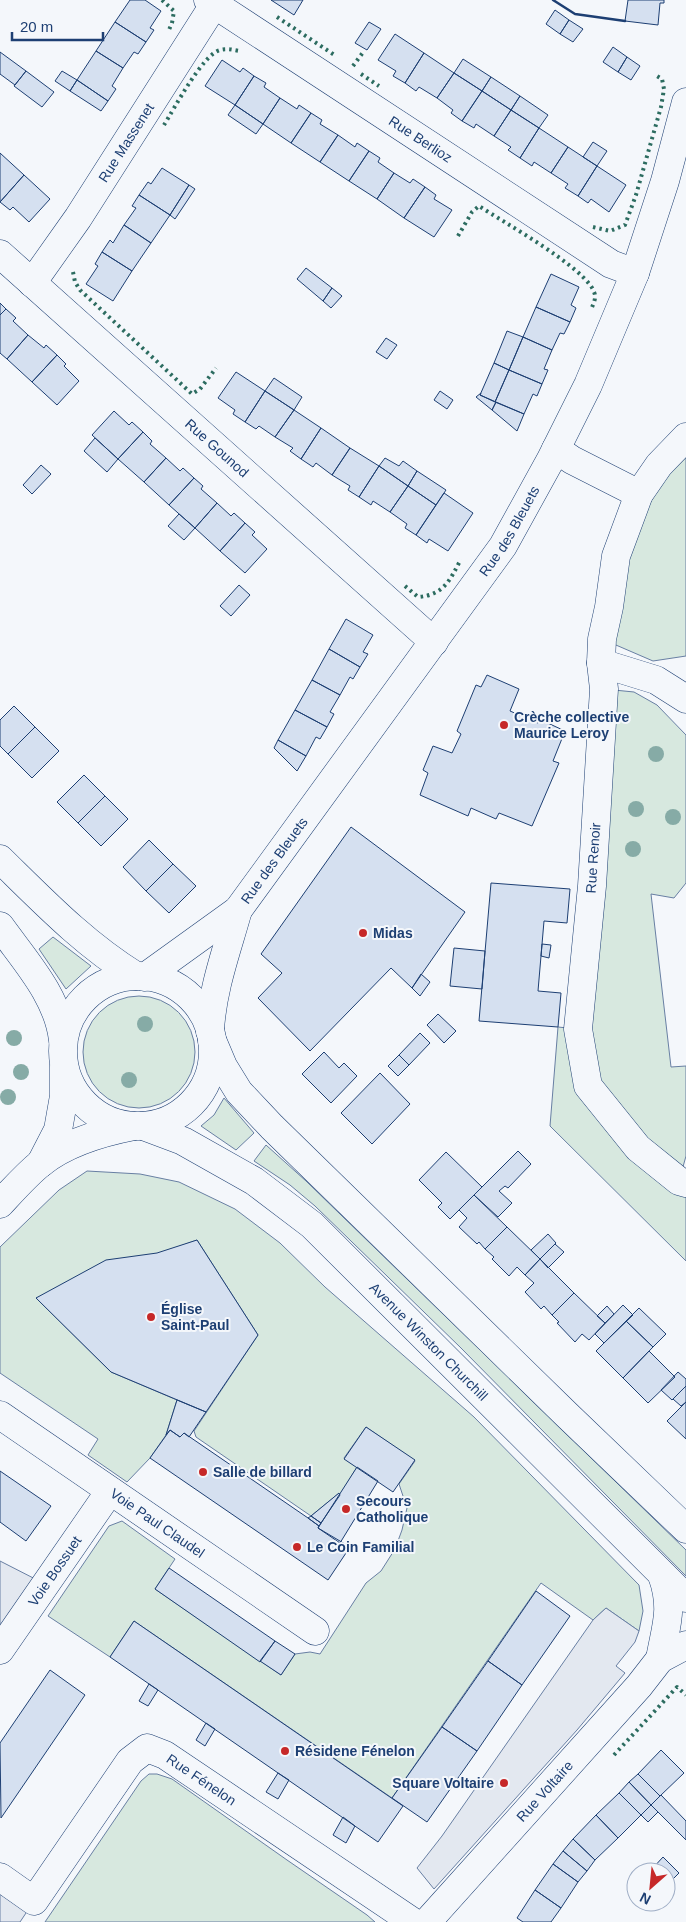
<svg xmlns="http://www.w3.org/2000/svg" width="686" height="1922" viewBox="0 0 686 1922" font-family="Helvetica,sans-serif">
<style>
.green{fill:#d7e8df;stroke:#687fa3}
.parking{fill:#e3e8f0;stroke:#687fa3}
.building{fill:#d5e0f0;stroke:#1d3f73}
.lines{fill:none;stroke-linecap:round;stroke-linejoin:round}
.minor-casing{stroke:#1d3f73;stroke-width:29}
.major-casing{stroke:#1d3f73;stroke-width:29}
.minor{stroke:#f4f7fb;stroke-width:28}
.major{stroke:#f4f7fb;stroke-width:28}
.hedge{stroke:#2c6c60;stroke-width:4;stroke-dasharray:2.5 4;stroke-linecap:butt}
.wall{stroke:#1d3f73;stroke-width:2.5}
.tree{fill:#86aba6}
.poi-dot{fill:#c62828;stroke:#f4f7fb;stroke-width:2}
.labels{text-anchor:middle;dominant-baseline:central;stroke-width:4;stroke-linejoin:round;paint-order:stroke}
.street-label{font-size:14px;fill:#1d3f73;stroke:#f4f7fb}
.poi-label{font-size:14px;font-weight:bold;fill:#1d3f73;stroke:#f4f7fb;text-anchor:start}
</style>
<rect width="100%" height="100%" fill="#f4f7fb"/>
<!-- green -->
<path class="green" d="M686,437V656L653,661L602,639L616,556Z
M604,689L634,692L657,705L686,735V883L674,898L651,894L671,1067L686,1066V1156L679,1181L686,1192V1261L550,1126L558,1027L577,1029Z
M53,937L91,966L66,989L39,949Z
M83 1052a56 56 0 1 1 112 0a56 56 0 1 1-112 0Z
M224,1098L254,1133L236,1150L201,1126L214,1115Z
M266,1145L306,1181L686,1550V1576L461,1348L315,1206L290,1185L254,1161Z
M87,1171L140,1174L179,1182L235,1209L280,1243L325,1287L474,1417L639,1585L643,1611L639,1631L606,1608L593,1620L541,1583L392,1798L134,1621L110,1657L48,1616L109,1526L122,1521L175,1559L155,1589L281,1675L295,1654L310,1652L320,1654L366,1583L381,1571L395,1549L402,1530L407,1508L399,1484L415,1461L366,1427L344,1458L357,1467L340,1495L338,1494L311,1516L196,1437L194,1431L258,1335L197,1240L36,1298L111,1372L177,1400L166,1435L150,1458L127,1482L88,1455L98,1439L0,1373V1247L59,1190Z
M149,1774H157L172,1779L287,1860L367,1915L375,1922H45L141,1781Z"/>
<!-- parking -->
<path class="parking" d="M0,1561L45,1584L0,1650Z
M606,1608L639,1631L635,1642L616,1666L625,1673L577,1730L434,1889L417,1868L442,1836L593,1620Z
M0,1877L34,1901L20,1922H0Z"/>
<!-- building -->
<path class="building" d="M130,0H145L161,11L150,28L154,30L146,42L115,22Z
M271,0H303L294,15Z
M628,0H664V3H660L658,25L625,21Z
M555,10L569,20L560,34L546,24Z
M569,20L583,29L573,42L560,34Z
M115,22L146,42L138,54L134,52L123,68L96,51Z
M369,22L381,29L367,50L355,43Z
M395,34L424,53L405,83L393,76L396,71L378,60Z
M613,47L627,57L618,72L603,62Z
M96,51L123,68L112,86L116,89L108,101L77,80Z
M0,52L26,71L15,85L0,74Z
M424,53L454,73L437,98L419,87L416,91L405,83Z
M627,57L640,66L631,80L618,72Z
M463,59L491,77L482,91L454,73Z
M222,60L240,72L243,68L254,76L235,105L205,86Z
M26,71L54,92L42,107L14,86Z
M62,71L77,80L70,91L55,81Z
M454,73L482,91L462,121L451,113L453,110L437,98Z
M254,76L266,83L264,87L280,98L263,124L235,105Z
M491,77L520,96L511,110L482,91Z
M77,80L108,101L101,111L70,91Z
M482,91L511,110L494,136L476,124L474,128L462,121Z
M520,96L548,115L539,128L511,110Z
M280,98L297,109L299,105L311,113L291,143L263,124Z
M235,105L263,124L256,134L228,115Z
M511,110L539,128L520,158L508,150L511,147L494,136Z
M311,113L322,120L320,124L338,135L320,162L291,143Z
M539,128L568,147L551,173L534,162L532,166L520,158Z
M338,135L355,147L357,143L369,151L349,181L320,162Z
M593,142L607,151L597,166L583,157Z
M568,147L597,166L578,196L565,188L568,184L551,173Z
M369,151L380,158L378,162L394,173L377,199L349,181Z
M0,153L24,175L0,202Z
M597,166L626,185L609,212L591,199L588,203L578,196Z
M162,168L189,185L170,215L139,195L148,182L151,184Z
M394,173L410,183L413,179L425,187L404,218L377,199Z
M24,175L50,199L29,222L13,207L10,210L0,202Z
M189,185L195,189L175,219L170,215Z
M425,187L436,195L434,199L452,210L434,237L404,218Z
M139,195L170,215L151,243L124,225L136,208L132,206Z
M124,225L151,243L132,271L102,252L110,240L113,243Z
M102,252L132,271L113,301L86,284L98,266L95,264Z
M306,268L332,288L323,301L297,279Z
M551,274L579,287L571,305L576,308L570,322L536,307Z
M332,288L342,296L331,308L323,301Z
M0,303L6,309L0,315Z
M536,307L570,322L564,334L560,333L552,350L523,337Z
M6,309L16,318L13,321L28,335L7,359L0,353V315Z
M507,331L523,337L509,370L494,363Z
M28,335L44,348L46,345L57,355L32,382L7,359Z
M523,337L552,350L544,369L548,370L542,384L509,370Z
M386,338L397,345L387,359L376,352Z
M57,355L66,364L64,366L79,381L57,405L32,382Z
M494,363L509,370L495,402L480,395Z
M509,370L542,384L537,396L533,394L524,414L495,402Z
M236,372L265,391L245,422L233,414L235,410L218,398Z
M274,378L302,397L294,410L265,391Z
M265,391L294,410L275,437L259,426L256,429L245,422Z
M440,391L453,400L447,409L434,400Z
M481,393L480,395L496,402L492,410L476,397Z
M496,402L524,414L517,431L492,410Z
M294,410L321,428L301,459L290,451L293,448L275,437Z
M114,411L129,425L132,422L143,432L118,459L92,435Z
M321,428L350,448L332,475L316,463L313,467L301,459Z
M143,432L152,441L150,444L166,458L144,482L118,459Z
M95,438L118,459L107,472L84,451Z
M350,448L379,466L359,497L348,490L350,486L332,475Z
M166,458L180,471L183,468L194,478L169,505L144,482Z
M385,458L399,466L403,461L417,471L408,486L379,466Z
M41,465L51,474L32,494L23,485Z
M379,466L408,486L390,512L373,501L371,505L359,497Z
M417,471L446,490L436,505L408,486Z
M194,478L203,486L201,489L217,503L195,528L169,505Z
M408,486L436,505L416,535L405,528L407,524L390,512Z
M444,493L473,513L448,551L429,539L427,543L416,535Z
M217,503L231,516L234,513L245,523L220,551L195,528Z
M179,514L195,528L184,540L168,526Z
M245,523L255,532L252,535L267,549L245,573L220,551Z
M239,585L250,595L231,616L220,606Z
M346,619L373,635L363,652L368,654L360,667L329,649Z
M329,649L360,667L353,679L350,677L340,695L312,680Z
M487,675L519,689L510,711L538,723L539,719L565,731L553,761L559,763L532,826L499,813L496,819L471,808L468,816L420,795L428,773L423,770L433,746L452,753L461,734L457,731L476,685L481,687Z
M312,680L340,695L330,712L334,714L327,727L295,710Z
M14,706L35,727L8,754L0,746V720Z
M295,710L327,727L320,739L316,737L306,756L278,740Z
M35,727L59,751L32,778L8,754Z
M278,740L306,756L297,771L274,748Z
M84,775L105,796L78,823L57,802Z
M105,796L128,819L101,846L78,823Z
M351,827L465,912L412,988L391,968L310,1051L258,998L282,973L261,954Z
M149,840L173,864L146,891L123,867Z
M173,864L196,886L169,913L146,891Z
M491,883L570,889L567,923L544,921L538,991L561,993L558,1027L479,1021Z
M542,944L551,945L549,958L541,956Z
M454,948L485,951L482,989L450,986Z
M421,974L430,982L420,996L412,988Z
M438,1014L456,1031L444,1043L427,1025Z
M420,1033L430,1043L409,1065L399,1055Z
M324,1052L339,1068L344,1063L357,1076L331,1103L302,1074Z
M399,1055L409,1065L398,1076L388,1066Z
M380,1073L410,1104L372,1144L341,1113Z
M518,1151L531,1164L508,1188L505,1186L499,1191L512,1203L498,1217L474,1195Z
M446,1152L482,1187L450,1219L438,1207L442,1203L419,1180Z
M474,1195L507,1227L485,1249L479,1242L477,1244L459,1227L467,1218L459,1210Z
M507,1227L540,1259L525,1275L517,1267L509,1276L492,1259L494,1257L485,1249Z
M548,1234L556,1243L540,1259L531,1250Z
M197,1240L258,1335L206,1412L111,1372L36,1298L106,1260L157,1253Z
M555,1244L564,1252L548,1268L540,1259Z
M540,1259L574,1293L552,1315L544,1306L541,1309L525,1292L534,1283L525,1275Z
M574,1293L605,1323L589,1340L582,1334L575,1342L557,1323L559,1322L552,1315Z
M623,1305L633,1315L604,1343L595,1334Z
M607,1306L614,1314L605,1323L597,1316Z
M639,1308L666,1334L653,1347L626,1321Z
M626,1321L653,1347L623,1378L596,1351Z
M649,1351L675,1377L648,1403L623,1378Z
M678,1372L686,1379V1386L672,1400L661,1390Z
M686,1386V1402L681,1406L673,1399Z
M177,1400L206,1412L189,1437L184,1433L180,1437L170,1430L166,1435Z
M686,1402V1439L667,1421Z
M366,1427L415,1460L393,1492L344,1459Z
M170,1430L180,1437L184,1433L308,1518L319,1526L318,1528L350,1547L328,1580L150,1458Z
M357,1467L378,1481L340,1543L318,1528Z
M0,1471L51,1506L26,1541L0,1522Z
M339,1493L340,1495L321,1523L311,1516Z
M311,1516L321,1523L319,1526L308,1518Z
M169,1568L275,1641L260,1662L155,1589Z
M536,1591L570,1616L522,1685L488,1661Z
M134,1621L403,1806L378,1842L110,1657Z
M275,1641L295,1654L281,1675L260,1661Z
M488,1661L522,1685L477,1751L442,1727Z
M50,1670L85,1695L1,1818L0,1743Z
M149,1684L158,1690L148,1706L139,1701Z
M206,1723L215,1729L205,1746L196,1740Z
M442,1727L477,1751L427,1822L392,1798Z
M661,1750L684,1773L660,1796L638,1774Z
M278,1773L289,1780L278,1799L266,1792Z
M638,1774L660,1796L651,1805L629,1782Z
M629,1782L651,1805L641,1815L619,1793Z
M619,1793L641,1815L618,1838L596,1815Z
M661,1795L686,1821V1840L651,1805Z
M651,1805L658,1812L648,1822L641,1815Z
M596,1815L618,1838L595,1860L573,1839Z
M343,1817L355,1826L346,1843L333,1835Z
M573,1839L595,1860L587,1871L563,1851Z
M563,1851L587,1871L578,1882L553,1864Z
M663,1857L679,1873L668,1884L666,1882V1872H655L652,1869Z
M553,1864L578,1882L561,1908L535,1890Z
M535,1890L561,1908L551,1922H523L517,1918Z"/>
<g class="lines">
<defs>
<g id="minor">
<path id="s1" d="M208,0L611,264L635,273"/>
<path id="s2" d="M0,254L434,642"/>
<path id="s3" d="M32,283L78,218L217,0"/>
<path d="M686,437L659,465L639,494L616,556L609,607L602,639L601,663L604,689L592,886L578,1029L588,1086L638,1148L679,1181L686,1183"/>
<path d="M556,449L572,460L639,494"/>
<path d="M601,663L656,680L686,699"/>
<path id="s4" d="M145,977L238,910L503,546L551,459L588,385L635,273L665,181L686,102"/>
<path d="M210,1031C212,989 227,950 238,910"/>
<path d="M41,1163L58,1130L64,1096V1067"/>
<path d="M0,1204C13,1190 26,1175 41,1163C67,1142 103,1132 134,1126"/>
<path id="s5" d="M0,1415L315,1631"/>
<path id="s6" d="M0,1650L110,1491"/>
<path d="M660,1659C666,1625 674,1609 662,1575"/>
<path id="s7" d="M0,1877L34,1901L130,1761L147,1748L165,1755L413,1922"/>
<path id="s8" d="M427,1922L639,1686L660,1659L686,1645"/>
</g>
<g id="major">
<path d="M0,859C43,901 84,944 136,976"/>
<path d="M0,926C25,961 58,996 63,1040"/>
<circle cx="138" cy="1051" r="75"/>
<path d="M212,1040L223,1066L239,1092L272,1127L567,1415L686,1529"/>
<path id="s9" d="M143,1126L183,1141L254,1181L312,1225L686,1598"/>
</g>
</defs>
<!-- minor casing -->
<use href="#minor" class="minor-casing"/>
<!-- major casing -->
<use href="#major" class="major-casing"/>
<!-- minor -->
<use href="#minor" class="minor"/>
<!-- major -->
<use href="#major" class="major"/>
<!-- hedge -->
<path class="hedge" d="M162,0L174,11L172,23L168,32
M277,17L336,56
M353,66L364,51
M361,74L379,86
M164,125C174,109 203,54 220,50C227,48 233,50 240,51
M593,227L610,231L625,225L636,195L661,107L664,89L662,79L657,76
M458,236L472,212L479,206C503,222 586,268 594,292C597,298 593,304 591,310
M73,272L75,282L80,290L192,394L200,389L216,368
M405,586L418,597C444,595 450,580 461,559
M614,1755L677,1687L686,1695"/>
<!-- wall -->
<path class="wall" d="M553,0L575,14L625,21"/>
</g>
<!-- trees -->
<g class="tree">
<circle cx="656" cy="754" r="8"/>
<circle cx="636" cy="809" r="8"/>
<circle cx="673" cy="817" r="8"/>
<circle cx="633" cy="849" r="8"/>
<circle cx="145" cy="1024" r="8"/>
<circle cx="14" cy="1038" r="8"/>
<circle cx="21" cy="1072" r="8"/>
<circle cx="129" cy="1080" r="8"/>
<circle cx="8" cy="1097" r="8"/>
</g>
<!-- markers -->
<g class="poi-dot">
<circle cx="504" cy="725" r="5"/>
<circle cx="363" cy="933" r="5"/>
<circle cx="151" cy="1317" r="5"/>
<circle cx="203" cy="1472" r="5"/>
<circle cx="346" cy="1509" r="5"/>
<circle cx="297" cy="1547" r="5"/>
<circle cx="285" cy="1751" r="5"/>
<circle cx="504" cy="1783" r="5"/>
</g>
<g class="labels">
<!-- street labels -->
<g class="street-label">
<text stroke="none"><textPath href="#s1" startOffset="254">Rue Berlioz</textPath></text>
<text stroke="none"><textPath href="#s3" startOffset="169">Rue Massenet</textPath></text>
<text stroke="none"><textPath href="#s2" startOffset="291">Rue Gounod</textPath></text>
<text stroke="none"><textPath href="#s4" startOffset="581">Rue des Bleuets</textPath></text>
<text transform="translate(593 858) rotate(-86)">Rue Renoir</text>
<text stroke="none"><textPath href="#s4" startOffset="176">Rue des Bleuets</textPath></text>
<text stroke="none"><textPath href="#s9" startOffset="362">Avenue Winston Churchill</textPath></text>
<text stroke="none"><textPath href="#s5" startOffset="191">Voie Paul Claudel</textPath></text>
<text stroke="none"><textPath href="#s6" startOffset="96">Voie Bossuet</textPath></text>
<text stroke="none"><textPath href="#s7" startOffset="296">Rue Fénelon</textPath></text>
<text stroke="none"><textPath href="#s8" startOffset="176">Rue Voltaire</textPath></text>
</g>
<!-- poi labels -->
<g class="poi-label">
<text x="514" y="717">Crèche collective<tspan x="514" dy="16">Maurice Leroy</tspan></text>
<text x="373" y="933">Midas</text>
<text x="161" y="1309">Église<tspan x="161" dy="16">Saint-Paul</tspan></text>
<text x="213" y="1472">Salle de billard</text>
<text x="356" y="1501">Secours<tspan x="356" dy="16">Catholique</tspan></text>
<text x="307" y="1547">Le Coin Familial</text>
<text x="295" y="1751">Résidene Fénelon</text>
<text x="494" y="1783" text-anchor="end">Square Voltaire</text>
</g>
</g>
<!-- north arrow -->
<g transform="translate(651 1887) rotate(207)"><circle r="24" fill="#f4f7fb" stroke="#9eadc5"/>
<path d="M0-4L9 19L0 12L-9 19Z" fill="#c62828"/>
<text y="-8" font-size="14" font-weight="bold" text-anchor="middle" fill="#1d3f73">N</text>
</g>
<!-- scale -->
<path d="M12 32v8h91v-8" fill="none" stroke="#1d3f73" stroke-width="2.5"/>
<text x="20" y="32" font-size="15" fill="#1d3f73" stroke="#f4f7fb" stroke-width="4" paint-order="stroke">20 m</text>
</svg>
